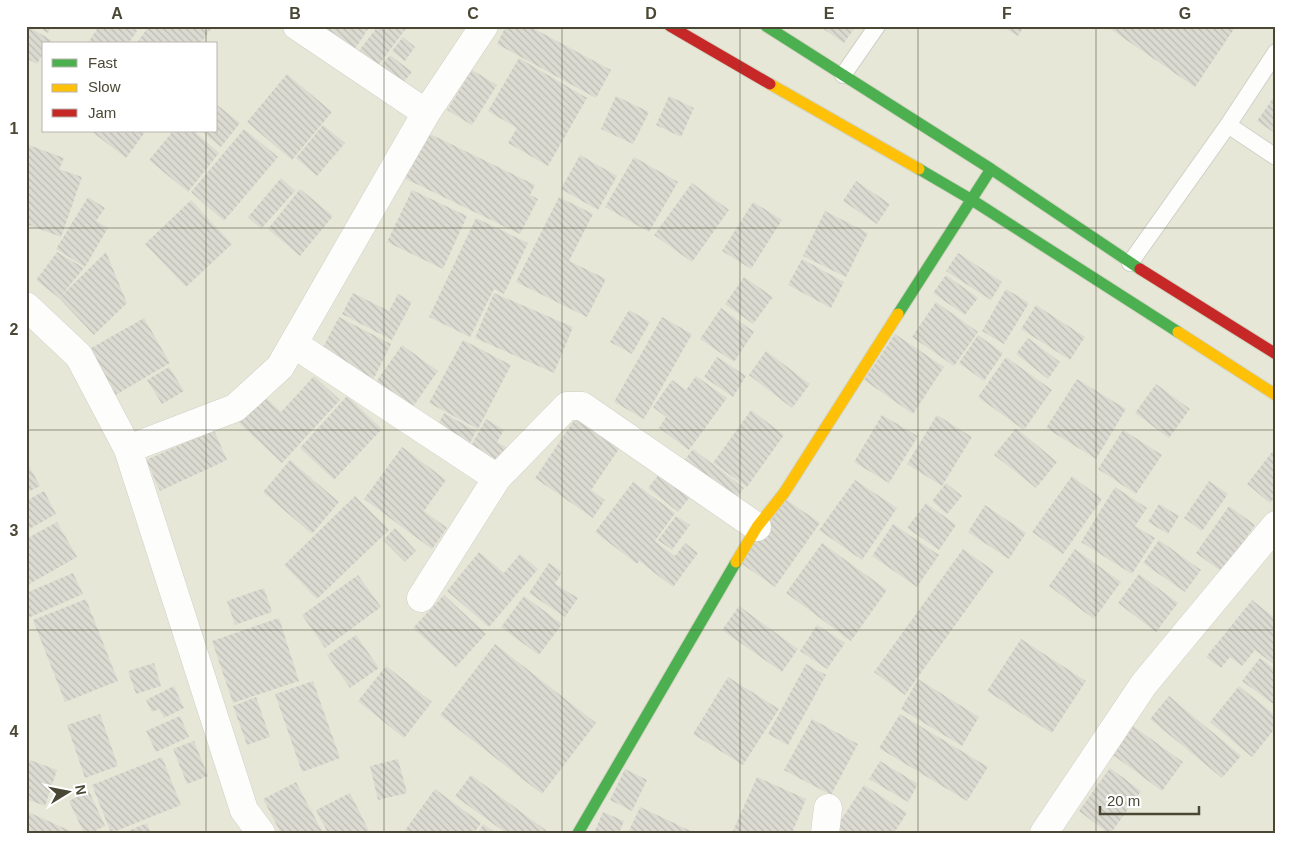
<svg xmlns="http://www.w3.org/2000/svg" width="1302" height="859" viewBox="0 0 1302 859" font-family="Arial,sans-serif">
<style>
.residential{fill:#e7e7d7;fill-rule:evenodd}
.building{fill:url(#building-back-hatch)}
.lines{fill:none;stroke-linecap:round;stroke-linejoin:round}
.lane-casing{stroke:#d0d0c8;stroke-width:18}
.street-casing{stroke:#d0d0c8;stroke-width:29}
.fast-casing{stroke:#d2d3c2;stroke-width:13}
.slow-casing{stroke:#d2d3c2;stroke-width:13}
.jam-casing{stroke:#d2d3c2;stroke-width:13}
.lane{stroke:#fdfdfc;stroke-width:16}
.street{stroke:#fdfdfc;stroke-width:28}
.fast{stroke:#4caf50;stroke-width:11}
.slow{stroke:#ffc107;stroke-width:11}
.jam{stroke:#c62828;stroke-width:11}
.grid{fill:none;stroke:#4a4835;stroke-width:1;stroke-opacity:0.55}
.neatline{fill:none;stroke:#4a4835;stroke-width:2}
.grid-label{font-size:16px;text-anchor:middle;font-weight:bold;fill:#4a4835}
</style>
<defs>
<pattern id="building-back-hatch" width="6" height="6" patternUnits="userSpaceOnUse" patternTransform="scale(1.25)"><rect width="6" height="6" fill="#dcdbd2"/><path d="M-1 5l2 2M0 0l6 6M5-1l2 2" fill="none" stroke="#bebdb5"/></pattern>
</defs>
<rect width="100%" height="100%" fill="#f2f2ea"/>
<!-- residential -->
<path class="residential" d="M26,26H1276V833H26ZM44,44H216V131H44Z"/>
<!-- building -->
<path class="building" d="M37,26H52L48,33Z
M99,26H130L137,31L128,44H87Z
M149,26H213L200,44H136Z
M307,26H370L351,55Z
M378,26H408L374,71L355,56Z
M506,26H529L611,70L596,98L497,44Z
M819,26H856L844,43Z
M1001,26H1024L1018,36Z
M1106,26H1236L1195,87Z
M29,27L51,40L49,44H44V52L37,64L26,58V32Z
M403,37L415,47L405,61L392,51Z
M390,55L412,72L398,89L376,72Z
M519,58L587,98L548,166L508,143L517,128L488,111Z
M472,70L497,85L472,125L447,110Z
M287,74L332,112L292,160L247,122Z
M1276,94V134L1257,121Z
M616,96L649,112L633,144L601,129Z
M669,96L694,108L681,137L656,125Z
M216,104L240,123L221,147L201,131H216Z
M323,125L345,143L317,176L296,158Z
M244,129L278,157L224,221L191,192Z
M91,131H146L126,158Z
M173,131H194L219,153L188,192L149,160Z
M426,132L535,185L530,195L538,199L520,234L404,178Z
M26,144L64,158L59,169L82,177L61,237L26,224Z
M580,155L617,176L598,210L561,189Z
M634,157L678,182L649,232L605,207Z
M281,178L295,191L261,229L248,217Z
M856,181L890,204L877,224L843,201Z
M692,183L729,210L692,262L654,235Z
M300,189L333,216L300,256L268,229Z
M412,190L467,216L443,269L387,242Z
M88,197L105,208L96,221L108,228L85,267L56,249Z
M559,197L593,214L569,261L606,279L587,317L516,282Z
M191,200L232,244L186,287L145,244Z
M753,202L782,220L751,269L722,251Z
M825,211L868,233L846,277L803,256Z
M476,218L528,243L504,294L494,289L470,337L429,317Z
M57,252L84,268L61,296L106,252L127,303L94,335L59,298L36,280Z
M958,253L1002,282L991,300L946,271Z
M802,259L844,282L831,308L788,285Z
M946,275L978,298L965,315L933,293Z
M744,277L773,297L753,324L725,304Z
M1006,289L1029,303L1004,344L982,331Z
M353,293L389,311L398,294L412,302L392,340L342,314Z
M494,293L573,327L554,373L475,338Z
M936,302L978,332L954,366L912,337Z
M1036,305L1085,337L1070,360L1021,329Z
M721,308L754,332L734,362L700,339Z
M629,310L650,322L632,354L610,342Z
M339,317L391,344L372,382L319,355Z
M662,317L692,334L644,419L614,402Z
M144,318L170,363L112,397L86,351Z
M895,334L944,367L913,414L864,380Z
M978,335L1003,353L984,381L959,363Z
M1028,338L1060,362L1048,379L1016,354Z
M463,340L511,365L478,429L429,403Z
M402,345L438,371L412,408L376,382Z
M766,351L810,384L792,408L749,375Z
M717,357L746,376L733,397L704,377Z
M1006,357L1052,390L1024,430L978,397Z
M169,367L184,391L162,404L147,380Z
M314,376L340,400L282,463L234,418L259,391L281,412Z
M696,376L727,398L689,450L659,428L666,417L653,407L672,380L686,390Z
M1077,379L1126,409L1096,459L1046,428Z
M1156,384L1190,409L1169,438L1135,413Z
M347,396L382,429L334,480L300,448Z
M751,410L784,435L747,487L713,463Z
M444,413L476,431L466,451L433,434Z
M882,415L918,436L889,483L854,462Z
M937,415L972,437L942,486L907,464Z
M486,419L504,430L497,442L507,448L494,471L466,455Z
M575,419L619,449L591,490L605,500L593,518L535,478Z
M1016,428L1057,462L1036,488L994,455Z
M214,430L227,460L160,491L146,460Z
M1123,430L1162,455L1136,494L1098,469Z
M402,447L446,480L424,511L447,528L432,549L364,499Z
M1276,447V496L1270,503L1247,484Z
M693,449L744,488L733,503L681,465Z
M26,460L40,486L26,493Z
M290,460L339,502L312,534L263,492Z
M660,473L690,497L678,512L648,488Z
M1072,476L1102,499L1063,554L1032,532Z
M855,480L897,508L862,560L819,530Z
M1209,481L1228,494L1202,531L1184,518Z
M633,482L675,513L655,541L675,556L685,543L698,553L673,587L639,561L637,564L595,532Z
M946,483L962,496L947,514L932,501Z
M1115,487L1147,508L1135,526L1155,538L1132,574L1081,542Z
M44,491L56,514L26,531V501Z
M355,496L389,530L317,599L284,565Z
M784,498L820,523L775,587L739,562Z
M926,503L956,525L939,550L907,528Z
M1159,504L1179,516L1168,534L1148,522Z
M985,505L1026,533L1009,559L968,532Z
M1229,506L1255,525L1222,572L1196,553Z
M676,516L690,525L672,550L658,540Z
M57,522L77,557L26,586V539Z
M893,524L939,555L917,587L872,556Z
M395,528L416,551L405,562L383,540Z
M1159,540L1201,570L1185,592L1143,563Z
M822,543L887,590L851,641L786,593Z
M963,549L994,571L905,695L874,672Z
M1075,549L1121,582L1094,619L1049,586Z
M479,552L504,573L520,554L538,569L489,627L447,591Z
M549,563L562,572L555,584L578,598L565,617L529,593Z
M73,573L83,594L28,618L26,593Z
M1139,574L1178,603L1156,632L1118,603Z
M358,575L381,607L325,648L302,615Z
M264,588L272,612L235,625L227,601Z
M444,595L486,634L456,667L413,628Z
M524,596L562,624L539,655L501,627Z
M86,599L118,681L65,702L33,620Z
M1252,600L1276,619V666L1255,650L1242,666L1230,657L1221,668L1206,657Z
M739,606L798,649L782,672L722,630Z
M279,618L299,681L233,703L212,641Z
M817,625L845,643L827,669L800,651Z
M356,635L379,668L350,688L327,655Z
M1021,639L1086,681L1052,733L987,691Z
M495,644L596,723L542,794L440,715Z
M1260,658L1276,670V706L1242,681Z
M154,663L161,686L136,694L128,671Z
M806,664L826,675L788,745L768,734Z
M386,666L432,702L404,738L358,701Z
M728,677L779,709L743,765L693,734Z
M918,679L979,717L962,746L901,709Z
M313,681L340,758L302,772L275,694Z
M174,686L184,708L164,718L159,709L152,712L146,700Z
M1239,686L1276,716V727L1252,757L1210,722Z
M1169,696L1241,756L1222,778L1150,719Z
M256,697L270,737L247,745L233,706Z
M100,714L118,766L85,778L67,725Z
M900,714L988,767L967,801L879,748Z
M180,716L189,737L156,752L146,731Z
M812,719L858,744L831,795L784,770Z
M1133,726L1183,762L1162,791L1113,755Z
M194,741L208,776L187,784L173,749Z
M162,757L181,805L111,833L92,785Z
M398,759L407,793L378,800L370,766Z
M30,760L57,770L45,806L26,799V769Z
M880,761L918,784L908,802L869,779Z
M1110,768L1141,791L1111,833H1108L1079,811Z
M625,769L647,780L632,811L610,800Z
M471,775L547,831L545,833H506L455,796Z
M757,777L806,799L792,833H732Z
M296,782L323,833H281L263,799Z
M864,785L907,813L894,833L833,832Z
M435,789L481,823L474,833H403Z
M89,791L105,826L91,833H84L69,801Z
M350,793L370,833H328L316,810Z
M640,807L695,833H628Z
M26,811L75,833H26Z
M603,812L624,821L619,833H594Z
M147,823L151,833H123Z
M483,824L496,833H478Z"/>
<g class="lines">
<defs>
<path id="lane" d="M843,75L877,26
M1228,125L1276,157
M1130,263L1228,125L1276,52"/>
<path id="street" d="M297,26L426,113
M26,306L79,356L128,449L244,810L261,833
M294,344L497,478
M128,449L235,408L280,367L426,113L484,26
M421,598L497,478L567,406H582L757,527
M825,833L828,808
M1044,833L1144,684L1276,525"/>
<path id="fast" d="M766,26L991,169L1140,269
M919,169L972,200L1178,332
M898,314L991,169
M578,833L736,562"/>
<path id="slow" d="M770,84L919,169
M1178,332L1276,395
M736,562L757,527L784,493L898,314"/>
<path id="jam" d="M670,26L770,84
M1140,269L1276,354"/>
</defs>
<!-- lane casing -->
<use href="#lane" class="lane-casing"/>
<!-- street casing -->
<use href="#street" class="street-casing"/>
<!-- fast casing -->
<use href="#fast" class="fast-casing"/>
<!-- slow casing -->
<use href="#slow" class="slow-casing"/>
<!-- jam casing -->
<use href="#jam" class="jam-casing"/>
<!-- lane -->
<use href="#lane" class="lane"/>
<!-- street -->
<use href="#street" class="street"/>
<!-- fast -->
<use href="#fast" class="fast"/>
<!-- slow -->
<use href="#slow" class="slow"/>
<!-- jam -->
<use href="#jam" class="jam"/>
</g>
<!-- grid -->
<path class="grid" d="M206,26V44M384,26V833M562,26V833M740,26V833M918,26V833M1096,26V833M206,131V833M26,228H1276M26,430H1276M26,630H1276"/>
<!-- border -->
<rect width="1302" height="859" fill="none" stroke="#ffffff" stroke-width="55"/>
<!-- legend -->
<rect x="42" y="42" width="175" height="90" fill="#ffffff" stroke="#b7b6ae"/>
<rect x="52" y="59" width="25" height="8" fill="#4caf50" stroke="#b7b6ae"/>
<text x="88" y="68" font-size="15" fill="#4a4835">Fast</text>
<rect x="52" y="84" width="25" height="8" fill="#ffc107" stroke="#b7b6ae"/>
<text x="88" y="92" font-size="15" fill="#4a4835">Slow</text>
<rect x="52" y="109" width="25" height="8" fill="#c62828" stroke="#b7b6ae"/>
<text x="88" y="118" font-size="15" fill="#4a4835">Jam</text>
<!-- north arrow -->
<g transform="translate(68 792) rotate(80)" stroke="#ffffff" stroke-width="4" paint-order="stroke">
<path d="M0-4L9 19L0 12L-9 19Z" fill="#4a4835"/>
<text y="-8" font-size="14" font-weight="bold" text-anchor="middle" fill="#4a4835">N</text>
</g>
<!-- scale -->
<path d="M1100 806v8h99v-8" fill="none" stroke="#4a4835" stroke-width="2.5"/>
<text x="1107" y="806" font-size="15" fill="#4a4835" stroke="#ffffff" stroke-width="4" paint-order="stroke">20 m</text>
<rect x="28" y="28" width="1246" height="804" class="neatline"/>
<g class="grid-label">
<text x="117" y="19">A</text>
<text x="295" y="19">B</text>
<text x="473" y="19">C</text>
<text x="651" y="19">D</text>
<text x="829" y="19">E</text>
<text x="1007" y="19">F</text>
<text x="1185" y="19">G</text>
<text x="14" y="134">1</text>
<text x="14" y="335">2</text>
<text x="14" y="536">3</text>
<text x="14" y="737">4</text>
</g>
</svg>
